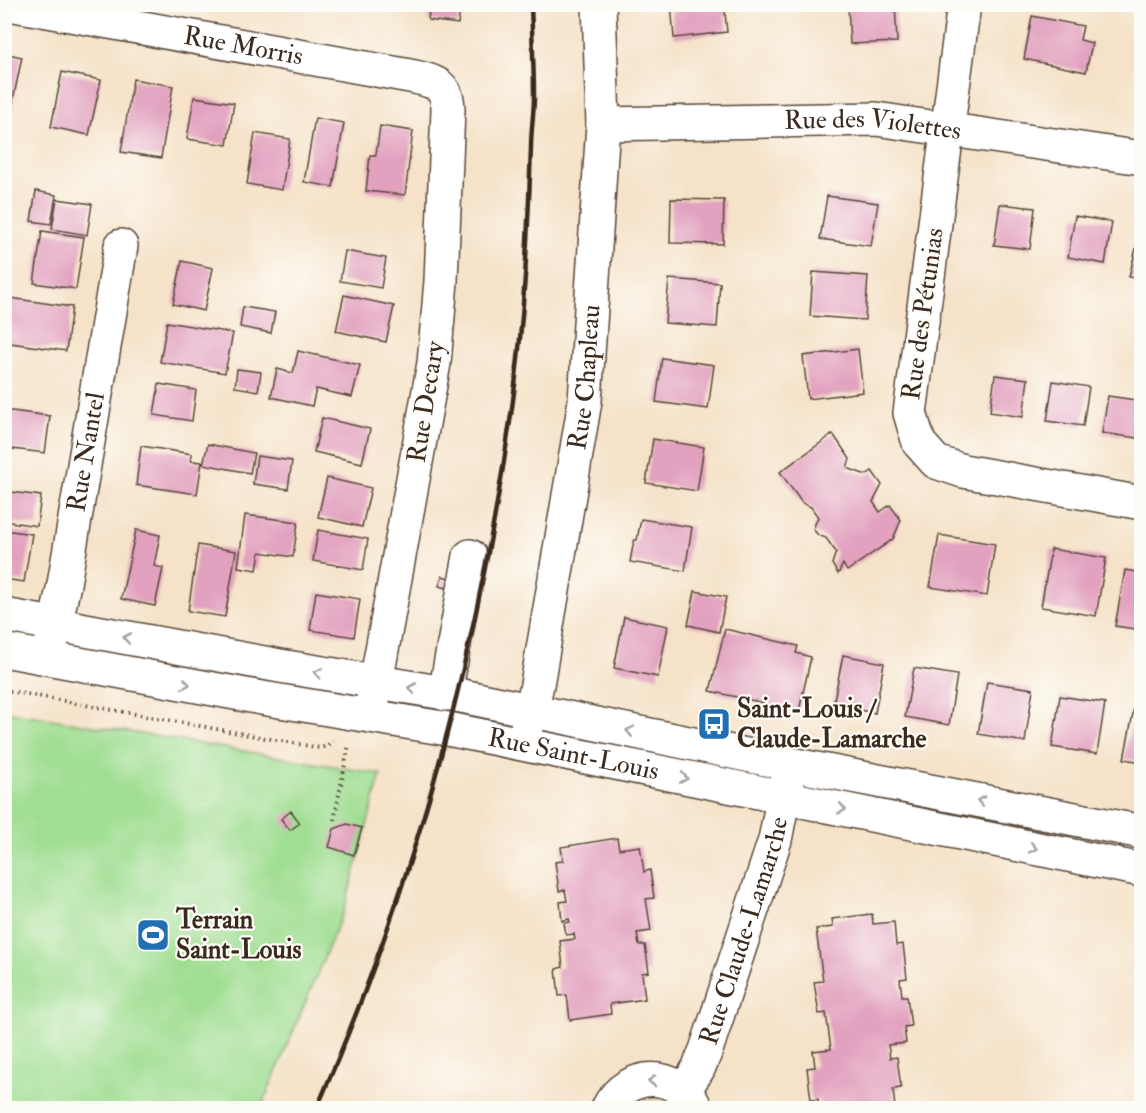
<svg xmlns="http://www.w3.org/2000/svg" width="1146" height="1113" viewBox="0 0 1146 1113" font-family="'IM FELL Double Pica',serif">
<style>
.green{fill:#a0de93;stroke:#6e8458;stroke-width:1.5}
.building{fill:#e2a1bf}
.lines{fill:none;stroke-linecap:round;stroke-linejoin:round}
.minor-casing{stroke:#574638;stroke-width:36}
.path{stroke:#574638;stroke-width:4;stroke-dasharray:1.5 4.5;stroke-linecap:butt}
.minor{stroke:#fff;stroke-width:33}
.rail{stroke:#3b2a1e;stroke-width:4.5}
.oneway{stroke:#a79f9a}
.labels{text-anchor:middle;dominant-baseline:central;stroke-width:4.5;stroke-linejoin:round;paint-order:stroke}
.street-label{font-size:26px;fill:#3b2a1e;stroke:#fdfcf7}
.poi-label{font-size:26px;font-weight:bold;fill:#3b2a1e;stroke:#fdfcf7;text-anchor:start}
</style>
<rect width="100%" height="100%" fill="#fdfcf7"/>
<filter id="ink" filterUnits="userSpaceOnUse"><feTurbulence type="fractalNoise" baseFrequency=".0167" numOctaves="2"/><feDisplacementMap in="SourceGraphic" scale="12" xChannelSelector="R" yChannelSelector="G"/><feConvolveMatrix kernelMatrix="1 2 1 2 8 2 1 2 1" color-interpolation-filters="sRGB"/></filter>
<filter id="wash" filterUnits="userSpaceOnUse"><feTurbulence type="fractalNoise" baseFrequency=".008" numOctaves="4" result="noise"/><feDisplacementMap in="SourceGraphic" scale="24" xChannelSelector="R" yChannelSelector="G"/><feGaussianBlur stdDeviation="1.35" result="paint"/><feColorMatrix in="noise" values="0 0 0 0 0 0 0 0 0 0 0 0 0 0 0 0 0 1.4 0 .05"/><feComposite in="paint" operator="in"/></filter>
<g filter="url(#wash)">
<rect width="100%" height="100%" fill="#f5e2c8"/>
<!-- green -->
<path class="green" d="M4,711L381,774L344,910L261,1108H5Z
M654,1102L669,1108H635L645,1103Z"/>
<g id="blocks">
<!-- building -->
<path class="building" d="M298,4H313V8Z
M430,4H461L458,24L428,20Z
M671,4H724L727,32L674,38Z
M848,4H895L897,42L850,44Z
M1032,16L1083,26L1080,40L1092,43L1086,72L1024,59Z
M4,53L22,57L10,115L4,114Z
M62,72L101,80L89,135L51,127Z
M133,79L173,86L161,158L121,152Z
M194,97L234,103L227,145L187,139Z
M315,118L344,123L333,187L304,182Z
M380,126L413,131L405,195L366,191L370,155H376Z
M255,133L290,139L282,190L247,184Z
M36,191L56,195L51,224L31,221Z
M827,196L878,203L871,246L820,239Z
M57,199L92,204L87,235L52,229Z
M671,199L724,200L723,244L670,243Z
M1000,204L1035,208L1030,249L994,245Z
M1075,216L1112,222L1105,264L1068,257Z
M1141,228H1142V279L1129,277Z
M42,231L84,237L76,289L34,283Z
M345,251L386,258L381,288L340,281Z
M182,261L213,268L204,311L173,304Z
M813,272L868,276L865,320L810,316Z
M669,279L720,283L717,327L665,323Z
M344,295L394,306L386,342L336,331Z
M10,298L72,307L66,351L4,342Z
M243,307L275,312L271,333L240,327Z
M167,322L233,333L225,373L160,362Z
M858,349L863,392L808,399L803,356Z
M298,351L360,365L352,397L316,389L312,406L271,397L277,369L293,373Z
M662,358L714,365L708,409L656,402Z
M237,369L261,372L258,391L235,387Z
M995,375L1028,379L1023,417L990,412Z
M1053,381L1089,387L1083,426L1047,421Z
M159,384L196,390L192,421L154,415Z
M1108,396L1142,401L1137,438L1102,433Z
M4,410L50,416L45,453L4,448Z
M322,418L370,429L362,463L314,452Z
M833,434L850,459L847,468L866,475L872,471L882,485L873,502L880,512L890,505L901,520L893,539L847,571L843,564L838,574L832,564L836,552L826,538L818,535L813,529L818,517L811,507L802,503L780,472Z
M653,439L704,447L697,491L646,483Z
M208,444L254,453L250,473L203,464Z
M141,446L192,454L191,461L202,462L197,494L136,485Z
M257,456L292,461L288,489L253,484Z
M327,478L371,488L362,527L318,517Z
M4,491L41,496L37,526L4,521Z
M245,515L298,522L293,557L260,552L257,570L238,567Z
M641,519L692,527L685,571L630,562L634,540H637Z
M4,530L32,534L24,582L4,579Z
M136,530L160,535L154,566L163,568L155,606L121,599Z
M318,530L368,539L363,570L313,561Z
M939,535L995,544L987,596L930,587Z
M198,545L236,551L225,617L188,611Z
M1051,549L1106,558L1096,616L1041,607Z
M1125,570L1142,573V630L1115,626Z
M442,576L450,578L447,588L439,586Z
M695,591L726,597L719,632L688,625Z
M316,592L360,599L354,637L310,630Z
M624,617L668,626L658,677L614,668Z
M725,629L798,646L796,653L811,657L799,711L710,691Z
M843,655L884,663L875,713L833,705Z
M914,668L957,675L949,725L905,717Z
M987,682L1033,689L1025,742L978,734Z
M1060,696L1105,703L1097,754L1052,747Z
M1134,708L1142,709V762L1124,759Z
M291,811L300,823L290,830L281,819Z
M347,824L362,828L354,855L329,847L334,829Z
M617,838L619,849L640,846L644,872L650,870L654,898L646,899L651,931L637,933L639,945H645L649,972L642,973L645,999L610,1004L611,1014L570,1020L567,995L559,996L556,969L563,967L560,941L575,939L574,934L566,935L564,923L570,922L569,919L562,921L560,902L567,901L565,890L559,891L555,862L563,861L561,847Z
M872,914L873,924L894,922L896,945L903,944L907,978L900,979L902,996H907L911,1026L904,1027L906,1043L888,1045L890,1058L897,1057L901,1088L893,1089L895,1108H819L818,1099L811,1100L807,1068L815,1067L813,1051L831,1049L826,1013L819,1014L814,982L823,981L816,929L833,927L832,919Z"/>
</g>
</g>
<g filter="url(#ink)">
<use href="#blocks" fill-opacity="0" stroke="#574638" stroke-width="1.5"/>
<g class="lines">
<defs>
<g id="minor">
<path id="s1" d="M9,4L410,76C433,81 448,83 448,110L441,281L434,363L372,705"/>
<path d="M964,4L910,413L919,443L936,462L963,471L1142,503"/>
<path id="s2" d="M603,124L876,119L1142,158"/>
<path d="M4,615L280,666L457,695L790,764L1142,832"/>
<path id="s3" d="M51,645L64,584L121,246"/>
<path id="s4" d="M4,650L262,698L448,729L1142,870"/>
<path d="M445,694L470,556"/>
<path id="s5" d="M526,732L537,685L585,401L603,124L599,4"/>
<path id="s6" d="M684,1091L698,1069L706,1050L775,840L788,774"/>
<path d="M608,1108C628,1070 676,1070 696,1108"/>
</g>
</defs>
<!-- minor casing -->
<use href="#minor" class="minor-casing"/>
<!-- path -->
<path class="path" d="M4,690L320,748L327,746L333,741
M334,820L349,744"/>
<!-- minor -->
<use href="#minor" class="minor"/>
<!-- rail -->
<path class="rail" d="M317,1108C415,885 478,649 512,408C524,322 528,234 531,147C531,130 534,113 534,96C534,65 532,35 531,4"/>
</g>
<!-- one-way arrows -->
<defs><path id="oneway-chevron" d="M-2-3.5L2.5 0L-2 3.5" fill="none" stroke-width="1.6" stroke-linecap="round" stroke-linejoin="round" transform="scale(1.5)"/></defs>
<g class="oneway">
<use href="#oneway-chevron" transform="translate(127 638) rotate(-170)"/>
<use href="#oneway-chevron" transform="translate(318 673) rotate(-171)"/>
<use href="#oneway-chevron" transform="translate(186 684) rotate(11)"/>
<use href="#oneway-chevron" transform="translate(412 688) rotate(-170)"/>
<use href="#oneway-chevron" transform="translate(630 731) rotate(-168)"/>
<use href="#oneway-chevron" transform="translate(684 778) rotate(11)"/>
<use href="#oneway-chevron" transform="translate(981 801) rotate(-169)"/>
<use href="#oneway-chevron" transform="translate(842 809) rotate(12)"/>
<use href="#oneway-chevron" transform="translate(1033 848) rotate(12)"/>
<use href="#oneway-chevron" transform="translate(652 1081) rotate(-180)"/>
</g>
</g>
<!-- icons -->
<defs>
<symbol id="bus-square" viewBox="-11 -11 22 22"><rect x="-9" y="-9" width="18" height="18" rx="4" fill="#1f6fb2" stroke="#fdfcf7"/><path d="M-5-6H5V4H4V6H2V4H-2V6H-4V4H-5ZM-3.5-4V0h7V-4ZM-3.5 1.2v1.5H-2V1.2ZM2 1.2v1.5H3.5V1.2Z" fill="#fff"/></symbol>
<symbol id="stadium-square" viewBox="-11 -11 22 22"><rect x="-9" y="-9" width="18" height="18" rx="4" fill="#1f6fb2" stroke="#fdfcf7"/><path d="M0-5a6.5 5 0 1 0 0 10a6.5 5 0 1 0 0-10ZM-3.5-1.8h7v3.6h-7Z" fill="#fff"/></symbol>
</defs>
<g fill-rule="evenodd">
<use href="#bus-square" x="695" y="705" width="38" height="38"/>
<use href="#stadium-square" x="134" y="916" width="38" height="38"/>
</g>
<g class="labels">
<!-- street labels -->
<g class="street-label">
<text stroke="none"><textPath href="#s1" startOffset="238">Rue Morris</textPath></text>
<text stroke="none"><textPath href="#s2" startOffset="270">Rue des Violettes</textPath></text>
<text transform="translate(923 314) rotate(-82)">Rue des Pétunias</text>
<text stroke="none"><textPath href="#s5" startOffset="360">Rue Chapleau</textPath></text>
<text transform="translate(426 402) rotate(-81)">Rue Decary</text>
<text stroke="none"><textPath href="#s3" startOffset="196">Rue Nantel</textPath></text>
<text stroke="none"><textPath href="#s4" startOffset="579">Rue Saint-Louis</textPath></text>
<text stroke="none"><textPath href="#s6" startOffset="172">Rue Claude-Lamarche</textPath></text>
</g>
<!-- poi labels -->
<g class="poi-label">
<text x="737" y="709">Saint-Louis /<tspan x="737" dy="30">Claude-Lamarche</tspan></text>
<text x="176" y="920">Terrain<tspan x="176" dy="30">Saint-Louis</tspan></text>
</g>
</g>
<!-- margin -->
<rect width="1146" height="1113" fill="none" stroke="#fdfcf7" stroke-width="24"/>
</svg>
